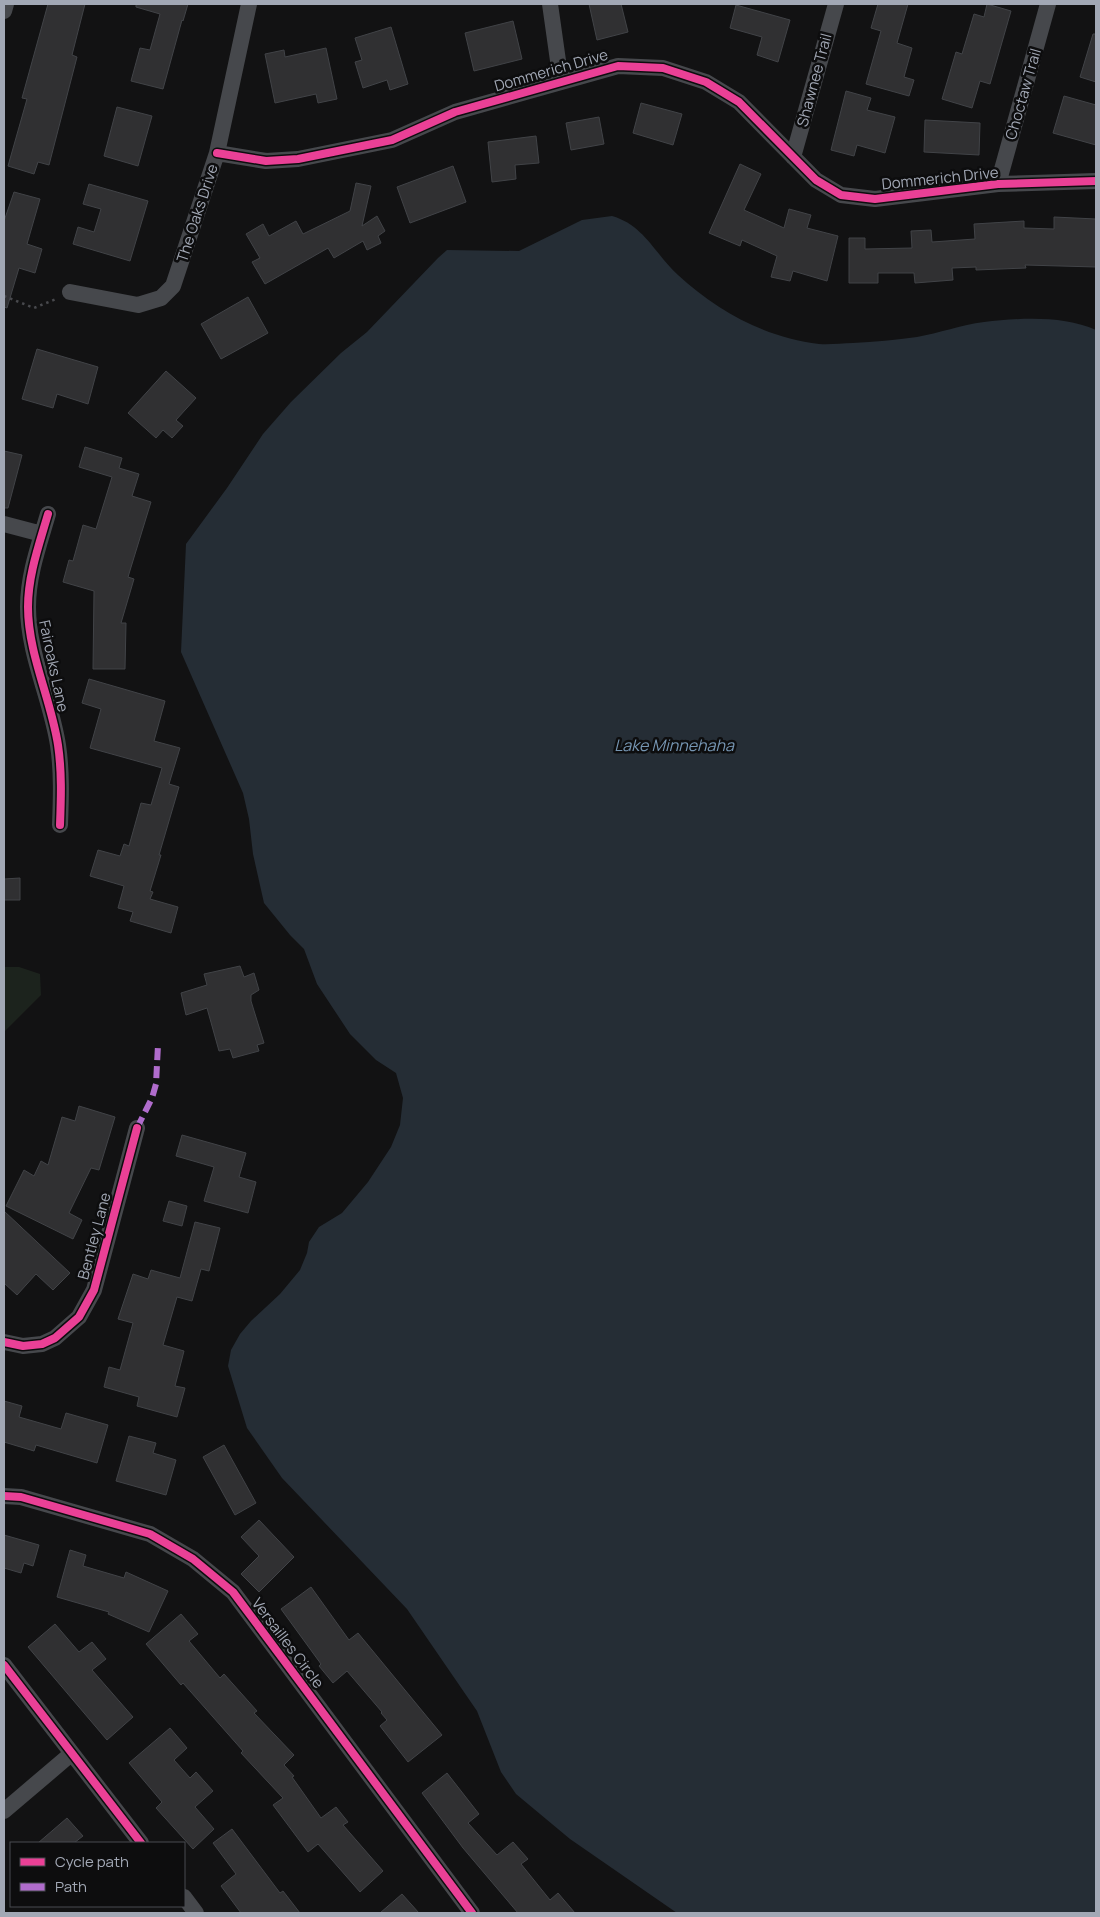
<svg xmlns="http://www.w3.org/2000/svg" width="1100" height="1917" viewBox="0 0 1100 1917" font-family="Manrope,sans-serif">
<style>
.green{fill:#1c231d}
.water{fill:#252d35}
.building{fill:#303032;stroke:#414347}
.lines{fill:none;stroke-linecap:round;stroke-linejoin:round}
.path{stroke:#48494d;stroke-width:2.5;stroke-dasharray:2.5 4;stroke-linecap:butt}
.street{stroke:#46484c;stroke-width:16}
.quiet{stroke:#b06ccc;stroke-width:6;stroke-dasharray:12 6;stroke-linecap:butt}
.cycleway-casing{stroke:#0d0d0e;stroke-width:11}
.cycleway{stroke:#ea4096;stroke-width:8}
.labels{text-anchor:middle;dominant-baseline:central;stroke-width:5;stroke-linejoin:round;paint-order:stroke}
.street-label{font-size:15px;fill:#a2a8b5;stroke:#0d0d0e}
.water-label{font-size:16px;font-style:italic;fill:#7696b3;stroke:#0d0d0e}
</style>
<rect width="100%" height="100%" fill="#121213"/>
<!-- green -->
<path class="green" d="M4,967H19L40,974L41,995L4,1032Z"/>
<!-- water -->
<path class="water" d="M612,216C644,225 655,254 678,275C717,311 766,338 819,344C830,345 842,343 853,343C874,342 896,340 917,337C939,333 961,325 984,322C1019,318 1063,315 1096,330V1913H677L570,1839L516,1794L501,1772L477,1711L407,1609L282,1478L247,1428L228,1366L231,1350L240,1334L251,1321L280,1294L300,1270L307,1253L309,1242L319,1227L342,1213L368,1182L391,1147L400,1125L403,1098L396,1073L376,1060L350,1034L317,984L304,949L290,935L264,903L253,854L249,819L243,793L181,652L186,544L227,488L263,434L291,402L341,353L367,332L438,258L447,250L519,251L582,220Z"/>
<!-- building -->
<path class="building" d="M48,4H85L72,55L77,57L49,165L38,162L34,174L8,166L27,99L22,98Z
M136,4H188L183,21L182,20L163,89L131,81L140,48L150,50L160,14L136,7Z
M589,4H621L628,32L597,40Z
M878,4H908L897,43L912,48L904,77L914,80L909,96L866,84L881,31L871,28Z
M987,4L1011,11L990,84L980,81L972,108L942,99L956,52L962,54L974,14L984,17Z
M736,5L790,20L778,62L757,55L762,37L730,28Z
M513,21L522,59L474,71L465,33Z
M391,27L408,84L390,90L387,80L363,88L355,62L362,60L355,38Z
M1093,34H1096V82L1080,77Z
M326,48L337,99L318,103L316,94L275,103L265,54L284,50L285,57Z
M846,91L871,98L867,110L895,117L885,153L857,145L854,156L831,150Z
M1064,96L1096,105V145L1053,133Z
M641,103L682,114L673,145L633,133Z
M117,107L152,116L138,166L104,156Z
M599,117L604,144L571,150L566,123Z
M925,120L980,123L979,155L924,152Z
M536,136L539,163L515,165L516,179L492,182L488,142Z
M740,164L761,174L744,210L784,228L789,209L811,215L807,228L838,236L827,281L793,271L790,281L771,277L777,256L742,240L740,246L709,233Z
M453,166L466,202L410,223L397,187Z
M356,183L371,186L362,226L377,216L385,231L378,236L381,243L367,250L363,241L334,258L328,248L265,284L252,262L260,258L246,234L263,224L269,236L296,221L303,234L350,211Z
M89,184L148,201L130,261L73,244L78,227L94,232L101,209L83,204Z
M14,192L40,199L27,244L42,249L35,273L19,268L7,308L4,307V221Z
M1054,217L1096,219V267L1025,265L1026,268L976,270V267L952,268L953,280L915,283L914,273H878V283H849V238H865V249L912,248L911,231L931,230L932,242L975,239L974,224L1024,221V228L1054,229Z
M248,297L268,333L221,359L201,324Z
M37,349L98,367L88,404L57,394L53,408L22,399Z
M166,371L196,398L176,420L183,426L172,438L163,430L156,438L128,413Z
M85,447L122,458L119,468L139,474L132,496L151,502L128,577L134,579L121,623H126L125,669H93L94,591L63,582L69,560L73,561L83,525L96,529L112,477L79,467Z
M4,451L22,455L8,508H4Z
M89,679L165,701L154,741L180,748L169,784L179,787L159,855H161L150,891L153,892L150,899L178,907L171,933L130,921L133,912L118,908L124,886L90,876L98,850L120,856L124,844L129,846L141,803L151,805L162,768L90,748L101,709L82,703Z
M20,878V900H4V879Z
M240,966L244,977L254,973L259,990L251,995V1001L264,1043L257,1045L259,1051L233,1058L230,1049L219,1051L207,1008L186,1015L181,993L207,985L204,974Z
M79,1106L115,1117L99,1170L91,1168L69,1213L82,1220L73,1239L6,1206L24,1170L34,1176L41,1161L48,1165L62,1117L75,1121Z
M182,1135L246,1153L239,1177L256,1182L248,1213L204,1201L214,1167L176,1156Z
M169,1201L187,1206L182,1226L163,1221Z
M4,1211L70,1273L53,1290L36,1274L17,1295L4,1283Z
M195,1222L220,1228L209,1271L201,1269L192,1301L177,1297L163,1345L184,1351L175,1386L185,1388L177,1417L137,1406L139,1397L104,1387L109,1367L120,1370L133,1323L118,1319L133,1274L148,1279L151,1270L180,1278Z
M4,1401L22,1406L19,1417L61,1429L66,1413L108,1425L97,1463L36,1445L34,1451L4,1442Z
M129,1436L156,1443L153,1453L176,1460L166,1495L116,1481Z
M224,1445L256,1503L235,1515L203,1457Z
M259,1520L294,1557L259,1592L241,1574L259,1556L241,1537Z
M4,1535L39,1545L33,1566L24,1563L21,1573L4,1568Z
M70,1550L86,1555L83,1566L124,1578L126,1572L168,1591L149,1632L108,1614L109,1612L57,1597Z
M311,1587L349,1640L358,1633L442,1735L408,1762L380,1726L387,1720L381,1713L382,1712L347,1671L333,1683L319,1666L321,1664L281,1609Z
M181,1614L198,1634L189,1641L220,1678L224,1674L257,1711L254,1713L294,1755L284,1765L294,1776L292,1777L321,1818L336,1807L348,1822L343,1825L383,1871L360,1892L318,1844L308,1852L273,1805L283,1798L241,1753L243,1751L183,1683L181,1685L146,1644Z
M55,1624L79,1652L92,1642L106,1659L92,1670L133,1717L107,1740L28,1647Z
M170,1728L187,1748L174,1760L190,1778L196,1772L213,1791L195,1807L214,1829L193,1849L156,1808L162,1802L129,1763Z
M447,1773L479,1814L468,1823L497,1855L513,1842L528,1859L521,1864L550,1900L558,1893L575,1913H518L463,1848L422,1793Z
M67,1818L83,1836L74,1843H38Z
M232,1829L280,1893L283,1891L300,1913H241L221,1886L236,1874L213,1843Z
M402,1894L419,1913H380Z"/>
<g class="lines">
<!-- path -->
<path class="path" d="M4,296L34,308L56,299"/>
<!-- street -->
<path class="street" d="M550,4L561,82
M4,11L6,4
M217,153L266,161L298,159L392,140L455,112L618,66L663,68L706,82L739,102L816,180L841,195L875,199L998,184L1096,181
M793,157L836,4
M998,184L1048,4
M70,292L138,305L161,298L173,286L217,153L249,4
M48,514C39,545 28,575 28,607C28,654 51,699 58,745C62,772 61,799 60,825
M4,524L42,534
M4,1342L23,1346L42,1344L55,1338L79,1317L94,1290L137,1128
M4,1496L21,1497L150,1534L193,1559L233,1592L472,1913
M4,1665L141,1843
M4,1811L71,1754
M184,1897L196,1913"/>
<!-- quiet -->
<path class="quiet" d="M137,1128L152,1098L156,1084L158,1045"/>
<defs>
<path id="cycleway" d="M217,153L266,161L298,159L392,140L455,112L618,66L663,68L706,82L739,102L816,180L841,195L875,199L998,184L1096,181
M48,514C39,545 28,575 28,607C28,654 51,699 58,745C62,772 61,799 60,825
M4,1342L23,1346L42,1344L55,1338L79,1317L94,1290L137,1128
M4,1496L21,1497L150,1534L193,1559L233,1592L472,1913
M4,1665L141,1843"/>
</defs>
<!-- cycleway casing -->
<use href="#cycleway" class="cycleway-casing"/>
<!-- cycleway -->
<use href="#cycleway" class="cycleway"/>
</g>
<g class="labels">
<!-- street labels -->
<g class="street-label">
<text transform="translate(551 70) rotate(-16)">Dommerich Drive</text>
<text transform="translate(814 80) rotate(-75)">Shawnee Trail</text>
<text transform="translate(1023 94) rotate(-74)">Choctaw Trail</text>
<text transform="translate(940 178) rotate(-6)">Dommerich Drive</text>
<text transform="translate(197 213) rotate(-72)">The Oaks Drive</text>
<text transform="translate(54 666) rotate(78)">Fairoaks Lane</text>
<text transform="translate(94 1236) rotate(-75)">Bentley Lane</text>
<text transform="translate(288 1643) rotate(53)">Versailles Circle</text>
</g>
<!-- water labels -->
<g class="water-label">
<text x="674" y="745">Lake Minnehaha</text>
</g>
</g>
<!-- border -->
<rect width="1100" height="1917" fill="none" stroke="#a2a8b5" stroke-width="10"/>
<!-- legend -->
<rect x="10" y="1842" width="175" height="65" fill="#0d0d0e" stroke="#494b51"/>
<rect x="20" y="1858" width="25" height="8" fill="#ea4096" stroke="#494b51"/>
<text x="55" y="1867" font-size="15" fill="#a2a8b5">Cycle path</text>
<rect x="20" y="1883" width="25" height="8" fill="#b06ccc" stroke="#494b51"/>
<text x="55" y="1892" font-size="15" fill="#a2a8b5">Path</text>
</svg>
